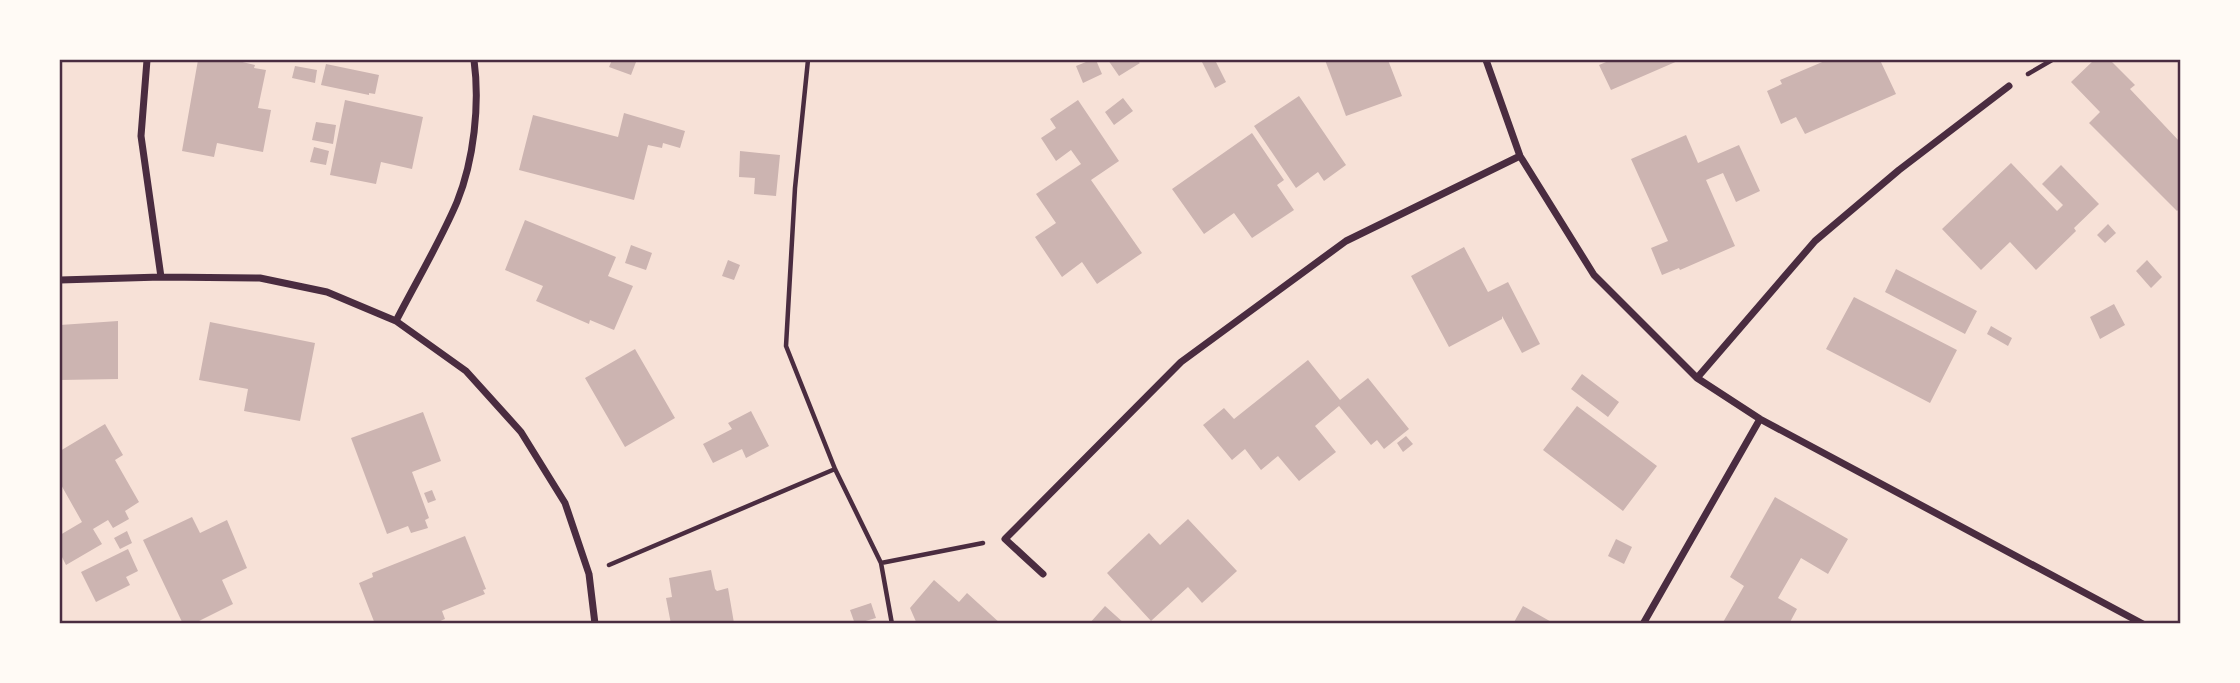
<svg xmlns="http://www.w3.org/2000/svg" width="2240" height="683" viewBox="0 0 2240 683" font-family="'PT Sans Narrow',sans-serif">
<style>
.building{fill:#ccb4b1}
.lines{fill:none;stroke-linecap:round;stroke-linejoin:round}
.path{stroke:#4a2c40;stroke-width:4.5}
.minor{stroke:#4a2c40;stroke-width:7}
.neatline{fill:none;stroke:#4a2c40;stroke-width:2.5}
</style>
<rect width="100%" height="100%" fill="#f7e1d7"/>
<!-- building -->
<path class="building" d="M198,60H234L255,65L254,68L266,70L258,108L271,110L263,152L217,143L214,157L182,151Z
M612,60H630L636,62L631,75L609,67Z
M1091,60H1096L1102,74L1083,83L1076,66Z
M1108,60H1137L1140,63L1119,76Z
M1205,60H1215L1226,82L1215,88L1202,62Z
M1325,60H1388L1402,96L1346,116Z
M1611,60H1680L1611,90L1599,65Z
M1827,60H1880L1896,94L1805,134L1796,117L1781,124L1767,91L1782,84L1780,80Z
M2094,60H2110L2135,85L2130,89L2180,142V208L2177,211L2089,123L2100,112L2071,82Z
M326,64L379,75L375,94L369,93V95L321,85Z
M295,66L317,70L315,83L292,78Z
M1299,96L1346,165L1324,181L1318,172L1296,188L1254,126Z
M1123,98L1133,111L1114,125L1105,112Z
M345,100L423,117L412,169L381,162L376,184L330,175Z
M1078,100L1119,161L1091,180L1142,253L1097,284L1082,262L1062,277L1035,237L1056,223L1036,194L1081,164L1071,150L1056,161L1041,138L1056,128L1050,119Z
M624,113L685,131L680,148L663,143L662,148L648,145L634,200L519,170L533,115L618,137Z
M316,122L336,125L333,144L312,140Z
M1252,133L1284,180L1277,185L1294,210L1252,238L1234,213L1204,234L1172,189Z
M1686,135L1698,163L1739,145L1760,191L1736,202L1723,173L1706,180L1735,246L1680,270L1679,268L1662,275L1651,248L1668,241L1631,159Z
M314,147L329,151L326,165L310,162Z
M740,151L780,155L776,196L754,194L755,178L739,177Z
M2011,163L2057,211L2063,205L2042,184L2061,165L2099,204L2074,228L2076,231L2036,270L2010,242L1981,270L1942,229Z
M525,220L616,257L608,276L633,286L614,330L590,320L589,324L536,301L543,286L505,270Z
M2108,224L2116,233L2105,243L2097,235Z
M631,245L652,253L646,270L625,263Z
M1464,247L1488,292L1508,282L1540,344L1522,353L1502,316V319L1449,347L1411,276Z
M728,260L740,265L734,280L722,276Z
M2147,260L2162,277L2151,288L2136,271Z
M1896,269L1977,311L1965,334L1885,292Z
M1854,297L1957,350L1930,403L1826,349Z
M2114,304L2125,325L2100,339L2090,317Z
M118,321V379L60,380V325Z
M210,322L315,343L300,421L244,411L248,389L199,380Z
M1991,326L2012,338L2008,346L1987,334Z
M635,349L675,418L625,447L585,378Z
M1308,360L1340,400L1368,378L1409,429L1384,449L1377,440L1371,445L1339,406L1315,426L1336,452L1299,481L1278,456L1261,470L1245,449L1232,460L1203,425L1224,408L1234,419Z
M1582,374L1619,402L1608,417L1571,389Z
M1577,406L1657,466L1623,511L1543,450Z
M751,411L769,446L746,458L742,449L713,463L703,444L732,429L728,423Z
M423,412L441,461L412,472L429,518L425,520L428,528L411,533L408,526L387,534L351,438Z
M105,424L123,455L115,460L139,502L125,511L129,519L113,528L108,520L93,529L102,544L66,565L60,553V535L82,522L60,483V451Z
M1406,436L1413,444L1403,452L1397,443Z
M432,490L436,500L428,503L424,493Z
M1775,497L1848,539L1828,574L1801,558L1778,598L1797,609L1789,624H1722L1744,586L1730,577Z
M192,517L200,533L227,520L247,568L222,580L233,604L193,624H183L143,540Z
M1188,519L1237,571L1202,603L1188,587L1151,621L1107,573L1149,533L1160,545Z
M127,531L132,543L120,549L114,538Z
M465,536L486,589L483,590L485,594L442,611L445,619L433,624H375L359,583L373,577L372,573Z
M1616,539L1632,547L1624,564L1608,556Z
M128,549L138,571L126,577L130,585L96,602L81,572Z
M711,570L715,589L717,591L728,588L734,623L671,624L666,598L672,597L669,578Z
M934,580L959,602L967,593L1001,624H917L910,608Z
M871,603L876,618L855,624L850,610Z
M1105,606L1125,624H1089Z
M1523,606L1555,624H1513Z"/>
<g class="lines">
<!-- path -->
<path class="path" d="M808,60L795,188L786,346L835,469L881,563L892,624
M2028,74L2052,60
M881,563L983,543
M609,565L835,469"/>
<!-- minor -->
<path class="minor" d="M147,60L141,136L161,277
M1486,60L1520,156L1594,275L1697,378L1760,419L2143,624
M60,280L161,277L260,278L327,292L396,321L466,371L521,432L565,503L589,574L595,624
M396,321C416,282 440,242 457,202C474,160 480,104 474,60
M1697,378L1815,241L1899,170L2009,86
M1043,574L1005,539L1181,362L1346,241L1520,156
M1643,624L1760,419"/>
</g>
<!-- border -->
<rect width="2240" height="683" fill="none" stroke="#fffaf5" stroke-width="122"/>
<rect x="61" y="61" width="2118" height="561" class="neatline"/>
</svg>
